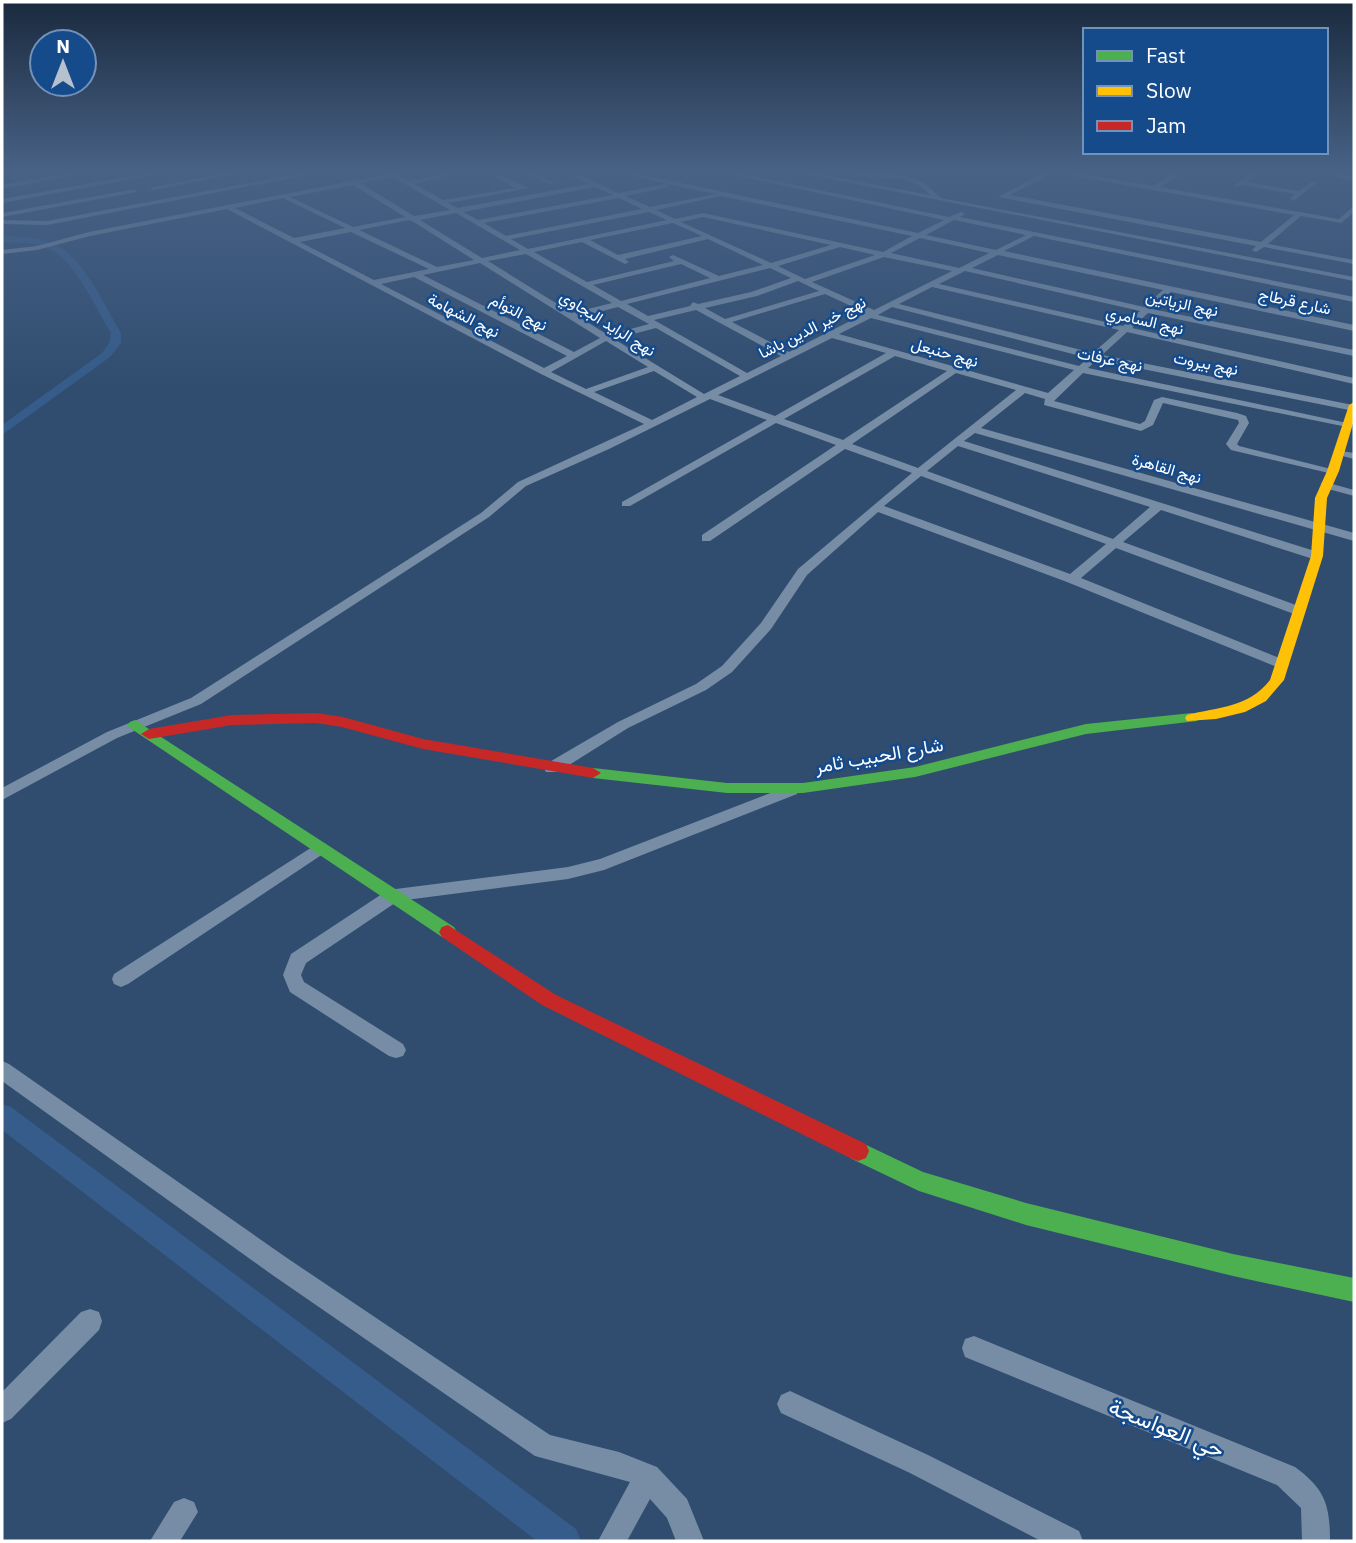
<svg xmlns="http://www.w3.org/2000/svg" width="1356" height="1543" viewBox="0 0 1356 1543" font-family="'IBM Plex Sans',Vazirmatn,sans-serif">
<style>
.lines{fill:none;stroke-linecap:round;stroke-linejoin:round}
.canal{fill:#355c8a;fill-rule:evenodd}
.street{fill:#778da5;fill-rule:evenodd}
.fast{fill:#4caf50;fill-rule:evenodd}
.slow{fill:#ffc107;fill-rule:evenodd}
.jam{fill:#c62828;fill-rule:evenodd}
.labels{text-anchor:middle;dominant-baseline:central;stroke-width:5;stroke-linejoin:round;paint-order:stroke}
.far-street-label{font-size:16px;fill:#fff;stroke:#154a8b}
.street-label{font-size:19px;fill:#fff;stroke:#154a8b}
.near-street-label{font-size:23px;fill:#fff;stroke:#154a8b}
</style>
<rect width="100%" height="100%" fill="#304d70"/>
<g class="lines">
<!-- canal -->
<path class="canal" d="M2,236C20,237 40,237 56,245C83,257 106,308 121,333V343L110,357L2,435V425L102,353L109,343L111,333C96,309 76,262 50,249C36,242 18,243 2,242Z
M2,1104L11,1107L576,1529L581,1541H537L2,1130Z"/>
<!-- street -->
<path class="street" d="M22,171L2,176V172Z
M80,171H96L2,189V185Z
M160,171H175L2,203V199Z
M235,171H250L153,190L150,188Z
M313,171H328L47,225L2,224V220L47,221Z
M403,171H417L400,176L409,181L456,171H470L414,184L443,200L515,188L485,171C500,171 517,184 530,188L448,203L458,208L589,184L563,171H572L618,193L667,184L612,171H625L918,233L944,220L715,171H729L949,217L961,212L965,214L960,217L1354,297V302L1034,236L1004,251L1354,325V331L1171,292L1152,309L1354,350V356L1148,313L1132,328L1354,378V384L1127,332L1102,355L1353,405L1354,411L1097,360L1088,368L1352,424L1347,427L1083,373L1054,401L1140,424L1145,421L1154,400L1162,397L1237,413L1246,416L1249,423L1237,444L1239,446L1339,471L1333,474L1231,450L1226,444L1239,423L1238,420L1163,403L1153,425L1141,431L1044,405L1045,399L1025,393L981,428L1354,533V541L975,433L964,441L1321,553V559H1313L1161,510L1123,542L1304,608V614H1294L1116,548L1081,578L1287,661L1289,664L1287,667H1277L1067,582L878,512L807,575L771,629L732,672L706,690L628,728L558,772H546L544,768L546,764L618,722L696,684L722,666L761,623L798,569L912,473L845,449L710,541H702V535L836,445L776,423L630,506H622V502L767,420L710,399L609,449L526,486L489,517L201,704L117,738L2,800V788L107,732L191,698L481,513L518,482L644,424L541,374L227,209L90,236L37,250L2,254V250L37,246L89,232ZM393,177L450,210L414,216L360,183ZM667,184L716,194L650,207L625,196L669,187ZM353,185L405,217L353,227L290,197ZM595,187L613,195L478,220L463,212ZM721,196L912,236L883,252L703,213L675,219L656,210ZM283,198L345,228L294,238L235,208ZM619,198L642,209L506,236L484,223ZM649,212L667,220L528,249L511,239ZM456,213L520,250L482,258L420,220ZM703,217L831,245L771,263L681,222ZM409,220L412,221L474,260L437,267L359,230ZM954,220L1026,235L996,250L926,235ZM673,223L702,236L618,255L590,240ZM351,232L429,269L374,280L300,242ZM920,238L989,253L959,268L891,253ZM708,239L763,265L719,276L673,255L669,257L674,261L587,282L534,252L582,242L625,264L629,262L625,259ZM840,247L875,255L805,279L778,266ZM526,254L612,303L572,313L488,261ZM998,255L1163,290L1144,307L972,268ZM884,257L952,271L874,310L812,282ZM480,263L600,338L574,352L423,275ZM681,264L710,278L621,301L593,285ZM770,268L791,278L751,292L698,304L693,302L690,306L648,316L627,304ZM965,271L1140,311L1123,326L939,284ZM414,277L567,356L544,368L381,284ZM798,281L819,291L725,319L705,308L757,296ZM932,287L1119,330L1093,353L899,304ZM825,294L866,313L789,352L732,322ZM618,307L649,324L608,335L579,317ZM892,307L1088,358L1079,366L878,315ZM696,310L781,356L747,373L654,320ZM871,318L1074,370L1048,393L839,334ZM656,328L740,376L704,394L614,339ZM832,338L886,353L775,416L718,395ZM606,341L648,367L586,389L551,372ZM895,356L947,371L843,440L784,419ZM654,371L697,397L652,420L594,392ZM956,373L1016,390L918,468L852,444ZM958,446L1150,507L1113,539L927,471ZM921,476L1106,544L1070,574L884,506Z
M521,171H530L554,183L549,184Z
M790,171H804L930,195L919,185L903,179L839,174C855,167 903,172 920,181C928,185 934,192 941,198L1354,277V281Z
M1047,171H1070L1153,186L1170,176L1148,171L1175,174L1188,171L1160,187L1339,219L1354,206V212L1341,223L1301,216L1268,244L1354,260V264L1264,247L1256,252L1252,250L1256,246L998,197ZM1055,172L1057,173L1294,215L1261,242L1010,195Z
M1255,171H1263L1247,182L1299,191L1313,181L1318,182L1293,201L1290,199L1295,194L1243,185L1235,187V185Z
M1264,171H1291L1288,173Z
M1335,171L1354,177V181L1337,177Z
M135,189L137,192L2,217L3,213Z
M1335,450L1354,453V459L1335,454Z
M1325,482L1354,490V496L1321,487V483Z
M791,785L797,786L799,790L797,794L604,870L568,879L398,901L306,963L301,975L304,982L403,1044L406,1050L403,1056L396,1058L389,1056L290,992L283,975L291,954L388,890L568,867L600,859Z
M320,842L326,844L328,848L326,852L128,984L121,987L114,984L112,979L114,974Z
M2,1061L9,1064L287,1258L550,1435L619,1452L657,1467L687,1499L704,1541H676L667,1518L650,1499L627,1541H598L630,1482L535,1456L271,1274L2,1081Z
M90,1309L99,1312L102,1321L99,1330L11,1419L2,1423V1392L81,1312Z
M974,1336L1295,1467C1325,1489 1330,1505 1330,1541H1302L1301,1508L1277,1485L965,1357L962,1348L965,1339Z
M790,1391L928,1455L1079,1531L1083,1541H1041L910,1473L781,1413L777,1404L781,1395Z
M184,1498L194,1502L198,1512L180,1541H150L174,1502Z"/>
<!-- fast -->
<path class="fast" d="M1192,713L1199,718L1197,721L1086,734L915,777L803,793H727L593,778L585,773L593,768L727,783H803L915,767L1086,724Z
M135,720L454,927L457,932L454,937L448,939L442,937L130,728L127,725L130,722Z
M858,1141L923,1172L1026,1203L1233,1254L1354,1278V1302L1233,1276L1026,1225L919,1191L850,1158L847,1151L850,1144Z"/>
<!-- slow -->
<path class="slow" d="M1354,402V420L1339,471L1327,498L1323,556L1284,680L1266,701L1245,712L1216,719L1187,721L1185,718L1187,715C1218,707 1248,708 1270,680L1311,556L1315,498L1327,471L1349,405Z"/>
<!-- jam -->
<path class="jam" d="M316,713L343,717L423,739L593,768L601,773L593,778L423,749L342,727L316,723L232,725L149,739L141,734L149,729L232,715Z
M448,925L556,995L866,1144L869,1151L866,1158L858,1161L850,1158L542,1005L442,937L439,932L442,927Z"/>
</g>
<!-- sky -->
<linearGradient id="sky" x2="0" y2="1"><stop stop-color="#1a2a3e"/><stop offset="0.44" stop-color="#486286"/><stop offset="1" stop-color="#486286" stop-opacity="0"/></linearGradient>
<rect width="1356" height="387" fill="url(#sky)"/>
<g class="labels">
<!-- far-street labels -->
<g class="far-street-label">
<text transform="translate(1295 301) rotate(12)">شارع قرطاج</text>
<text transform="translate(1182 303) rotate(12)">نهج الزياتين</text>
<text transform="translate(519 312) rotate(27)">نهج التوأم</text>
<text transform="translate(464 315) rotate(27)">نهج الشهامة</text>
<text transform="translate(1145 320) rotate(13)">نهج السامري</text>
<text transform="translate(608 323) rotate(32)">نهج الرايد البجاوي</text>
<text transform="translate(812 327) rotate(-27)">نهج خير الدين باشا</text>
<text transform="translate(945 352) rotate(16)">نهج حنبعل</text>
<text transform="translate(1110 359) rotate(12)">نهج عرفات</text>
<text transform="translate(1206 363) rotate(11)">نهج بيروت</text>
<text transform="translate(1167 468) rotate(16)">نهج القاهرة</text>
</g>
<!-- street labels -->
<g class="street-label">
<text transform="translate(879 755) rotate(-10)">شارع الحبيب ثامر</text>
</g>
<!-- near-street labels -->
<g class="near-street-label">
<text transform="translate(1167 1427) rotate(22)">حي العواسجة</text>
</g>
</g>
<!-- border -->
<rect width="1356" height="1543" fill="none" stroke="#ffffff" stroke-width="7"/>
<!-- legend -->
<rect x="1083" y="28" width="245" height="126" fill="#154a8b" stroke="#7392b9" stroke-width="2"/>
<rect x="1097" y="51" width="35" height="10" fill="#4caf50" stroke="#7392b9" stroke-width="2"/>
<text x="1146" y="63" font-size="21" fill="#ffffff">Fast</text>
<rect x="1097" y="86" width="35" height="10" fill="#ffc107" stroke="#7392b9" stroke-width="2"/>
<text x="1146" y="98" font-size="21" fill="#ffffff">Slow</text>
<rect x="1097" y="121" width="35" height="10" fill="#c62828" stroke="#7392b9" stroke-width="2"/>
<text x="1146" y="133" font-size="21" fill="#ffffff">Jam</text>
<!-- north arrow -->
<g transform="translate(63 63)"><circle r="33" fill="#154a8b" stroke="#7392b9" stroke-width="2"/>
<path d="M0-5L12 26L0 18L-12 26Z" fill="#b7c1cd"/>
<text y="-10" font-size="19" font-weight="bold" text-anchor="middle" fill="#ffffff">N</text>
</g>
</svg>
